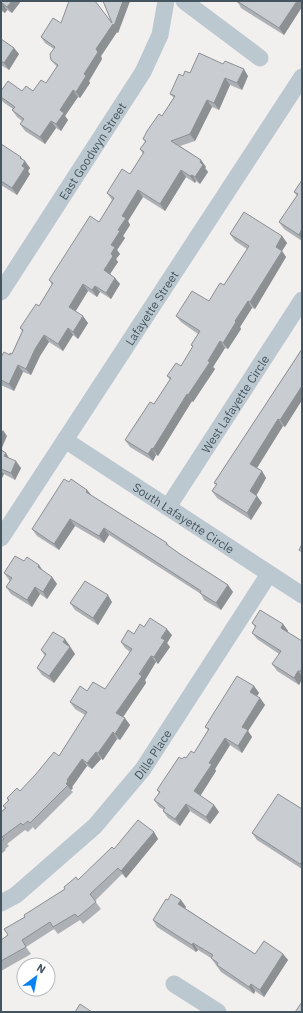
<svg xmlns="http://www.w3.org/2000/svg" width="303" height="1013" viewBox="0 0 303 1013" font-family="'IBM Plex Sans',sans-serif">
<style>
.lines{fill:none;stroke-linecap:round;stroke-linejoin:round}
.minor{stroke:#bbc8d0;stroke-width:17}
.wall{fill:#adb0b5}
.shaded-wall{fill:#8d9093}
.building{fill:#c9cdd2;stroke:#8d9093}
.labels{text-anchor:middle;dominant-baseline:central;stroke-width:4;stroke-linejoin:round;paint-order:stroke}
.street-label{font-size:12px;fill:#45555f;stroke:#fff}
</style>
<rect width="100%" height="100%" fill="#f2efef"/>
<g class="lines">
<!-- minor -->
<g class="minor">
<path d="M184,1L260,58"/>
<path id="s1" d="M1,292L143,72L160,35L166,1"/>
<path id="s2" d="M65,440L302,595"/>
<path id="s3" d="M168,507L302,300"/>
<path id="s4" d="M1,538L302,77"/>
<path id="s5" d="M1,903L16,895L95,826L143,769L269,574"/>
<path d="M174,984L218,1012"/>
</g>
</g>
<!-- wall -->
<path class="wall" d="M1,1H21L12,13L7,10L5,13L1,11Z
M103,1H130L118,33L117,32L101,56L102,59L89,81L90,83L80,98L78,97L65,116L68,120L61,131L56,128L45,144L25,131L20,124L22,121L17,117L12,110L13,109L3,102L1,99V91H33L46,83L57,67L51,60L54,49L45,43L41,37L61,23H112Z
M235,1H302V7L284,35L241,8L239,4Z
M1,39L14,48L19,54L9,70L1,65Z
M190,73L248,76L242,90L230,85L219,110L212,107L195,141L180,146L201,160L206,167L205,168L208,172L200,184L196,181L195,183L186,177L165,211L143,197L128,221L130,225L123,236L125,238L117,250L120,254L116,259L118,262L110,274L115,278L120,284L111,299L100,292L97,297L88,291L75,311L88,323L78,339L73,335L63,351L49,342L40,356L31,375L23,372L14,391L1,385V357L12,354L22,331L20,328L39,306L52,285L49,280L99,222L112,200L107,193L130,174L143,154L140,149L145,142L143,139L162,116L174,98L170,94L183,76Z
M1,144L22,159L30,168L28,171L30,174L17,195L1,185Z
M302,180V241L284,229L279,222L297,196L294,192Z
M230,234L282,236L287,243L282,251L286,257L255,309L252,308L240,327L241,329L228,349L225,348L213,367L215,369L193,402L192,401L158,456L156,455L153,461L130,447L125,440L154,404L170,380L167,376L181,366L193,347L191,345L198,334L181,322L176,316L209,301L224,285L247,249L235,241Z
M302,349V400L285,427L283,426L257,468L262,471L266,478L256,495L262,503L251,520L217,498L212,491L216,485L214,483Z
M1,450L6,453L9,458L21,468L15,480L4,474L1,480Z
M69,482L87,490L92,496L167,543L169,546L180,554L228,585L233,592L221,610L204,600L201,594L109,535L104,543L75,526L59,550L37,536L32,529Z
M24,561L43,571L52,577L57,584L47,599L40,594L32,607L11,594L6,587L10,581L9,580L4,573Z
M112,602L98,625L75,610L70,603Z
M252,623L283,624L288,631L287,632L302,641V679L299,685L277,671L272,664L279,654L257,639L252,633L255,627Z
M144,627L172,635L167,643L170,647L158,664L156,662L145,680L146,683L123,717L130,725L120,740L117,739L103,760L101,759L92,769L87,766L72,787L73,788L71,790L73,792L35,830L33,827L28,832L25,830L7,844L9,846L5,849L6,850L1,854V812L5,808L3,806L8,801L7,798L20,791L59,756L85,715L75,709L70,702L87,691L105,689L130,652L125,648L121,642Z
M70,646L75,654L54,683L42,675L37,668L45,656L41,650Z
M254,686L259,693L257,696L260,698L265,705L248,731L252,737L242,753L230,745L215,769L216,771L200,796L214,805L219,812L210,824L190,811L180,826L168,818L163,811L164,810L159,807L154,800L159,793L157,790L182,759L186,758L194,753L208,730L205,727Z
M302,809V869L257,840L252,833Z
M154,832L158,839L126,878L122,874L95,901L101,909L83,924L80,920L58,934L54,929L26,947L31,954L1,971V940L8,935L25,917L78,880L114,849Z
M168,900H181L186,907L185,908L255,954H283L288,960L264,997L255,991L254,994L221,972L211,958L198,950L196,952L157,927L153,920Z"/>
<!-- shaded-wall -->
<path class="shaded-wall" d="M12,1H21L12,13L7,7Z
M123,1H130L118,33L117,32L101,56L102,59L89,81L90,83L80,98L76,92L96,49Z
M297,1H302V7L284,35L279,28Z
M2,3L7,10L5,13L1,8V5Z
M14,48L19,54L9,70L4,63Z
M244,69L248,76L242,90L237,83Z
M225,78L230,85L219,110L214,103Z
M73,90L78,97L65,116L68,120L61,131L56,124L60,110Z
M207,100L212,107L195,141L190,134Z
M51,121L56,128L45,144L40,137Z
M21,157L24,162L25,161L30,168L28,171L30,174L17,195L12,188L22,166L20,158Z
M201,160L206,167L205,168L208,172L200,184L195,177L200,162Z
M181,170L186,177L165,211L160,204Z
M192,175L196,181L195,183L190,176Z
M138,190L143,197L128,221L130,225L123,236L125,238L117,250L120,254L116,259L118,262L108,277L104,270L111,254V245L118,230L122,216Z
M302,229V240L299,235Z
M282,236L287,243L282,251L286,257L255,309L250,302L276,247Z
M115,278L120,284L111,299L106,293Z
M83,284L88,291L74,314L69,307Z
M95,286L100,292L97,297L92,290Z
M248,301L252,308L240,327L241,329L228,349L223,343L235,321Z
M83,316L88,323L78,339L73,332Z
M68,328L73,335L63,351L58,344Z
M44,335L49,342L40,356L31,375L26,369L35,349Z
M220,341L225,348L213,367L215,369L193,402L188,395L208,361Z
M18,365L23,372L14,391L9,384Z
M302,386V400L285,427L280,420Z
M187,394L192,401L158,456L153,449Z
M278,419L283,426L255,471L250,464Z
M3,430L7,436L1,450V433Z
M152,448L156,455L153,461L148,454Z
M6,453L10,460L4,456Z
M16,461L21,468L15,480L11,473Z
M1,471L4,474L1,480Z
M262,471L266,478L255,498L250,491Z
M87,490L92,496L86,492Z
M257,496L262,503L251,520L247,513Z
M70,519L75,526L59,550L54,544Z
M104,528L109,535L104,543L99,536Z
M39,565L44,572L38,567Z
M52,577L57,584L47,599L43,592Z
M228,585L233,592L221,610L216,603Z
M35,587L40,594L32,607L27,600Z
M108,595L112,602L98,625L93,618Z
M283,624L288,631L286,635L281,628Z
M167,629L172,635L167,643L170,647L158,664L154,657L161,638Z
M65,639L70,646L68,649L63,642Z
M70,647L75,654L54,683L49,676Z
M151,656L156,662L145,680L146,683L121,720L116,713Z
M298,671L302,676V679L299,685L294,678Z
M254,686L259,693L255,699L250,692Z
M260,698L265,705L248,731L252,737L242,753L238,746L242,727Z
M125,718L130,725L120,740L115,734Z
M113,732L117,739L103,760L98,753Z
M225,738L230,745L215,769L216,771L199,798L194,791L209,763Z
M96,752L101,759L92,769L87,763Z
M82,759L87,766L72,787L73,788L71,790L66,784L67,780Z
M186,804L190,811L180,826L175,819Z
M214,805L219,812L210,824L206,817Z
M154,832L158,839L126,878L121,871Z
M181,900L186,907L183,911L178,904Z
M193,943L198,950L196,952L192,945Z
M283,954L288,960L264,997L260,990Z
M251,984L255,991L254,994L249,987Z"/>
<!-- building -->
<path class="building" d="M1,1H12L7,7L2,3L1,5Z
M69,1H95L112,23L103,1H123L114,26L113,24L96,49L98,52L84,74L86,76L76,92L73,90L60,110L64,113L56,124L51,121L40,137L20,124L24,119L12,110L15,107L1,97V91L8,81L22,91L26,86L33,91L41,80L46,83L58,65L51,60L50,54L55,47L41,37L53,18L61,23Z
M237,1H297L279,28Z
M1,39L14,48L4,63L1,61Z
M199,53L223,64L225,61L244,69L237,83L225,78L214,103L207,100L190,134L171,141L201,160L200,162L203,165L195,177L192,175L190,176L181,170L160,204L138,190L122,216L126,218L118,230L120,231L111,245L115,247L111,254L113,256L104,270L115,278L106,293L95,286L92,290L83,284L69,307L83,316L73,332L68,328L58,344L44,335L35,349L26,369L18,365L9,384L1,380V357L4,352L10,355V353L12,354L23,330L20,328L36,304L39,306L53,283L49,280L90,216L99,222L114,198L107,193L122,169L130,174L144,152L140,149L146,141L143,139L147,131L159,114L162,116L175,96L170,94L179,74L183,76L185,71L190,73Z
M1,144L21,157L20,158L25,161L22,166L25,168L12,188L1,181Z
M302,180V229L299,235L279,222L298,194L294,192Z
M244,212L282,236L276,247L282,251L250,302L248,301L235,321L236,322L223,343L220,341L208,361L210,362L188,395L187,394L153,449L152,448L148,454L125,440L150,402L154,404L171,378L167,376L176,363L181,366L193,346L191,345L200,331L176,316L192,291L209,301L220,283L224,285L249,246L230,234Z
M302,349V386L280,420L278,419L250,464L262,471L250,491L257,496L247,513L212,491L217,484L214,483Z
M1,450L6,453L4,456L16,461L11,473L1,469Z
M64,479L69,482L71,479L87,490L86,492L167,543L166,544L180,554L228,585L216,603L200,593L201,591L104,528L99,536L70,519L54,544L32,529Z
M302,544V552L299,550Z
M15,556L24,561L27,557L39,565L38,567L52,577L43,592L35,587L27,600L6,587L12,578L4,573Z
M85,581L108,595L93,618L70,603Z
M260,610L283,624L281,628L302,641L301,643L302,644V671H298L294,678L272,664L281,651L252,633L256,626L252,623Z
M150,618L167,629L161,638L165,640L154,657L151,656L139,674L142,676L116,713L125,718L115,734L113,732L98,753L96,752L87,763L82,759L67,780L68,781L66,784L68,785L30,823L28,821L23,825L21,823L2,837L4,839L1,841V812L6,808L3,806L9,800L7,798L17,788L20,791L36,774L54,752L59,756L87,712L70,702L80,686L87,691L93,682L105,689L132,649L121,642L128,630L134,634L140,624L144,627Z
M53,632L65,639L63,642L70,647L49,676L37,668L46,654L41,650Z
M237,676L254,686L250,692L260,698L242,727L248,730L238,746L225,738L209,763L212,764L194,791L214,805L206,817L186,804L175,819L163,811L165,808L154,800L160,792L157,790L179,757L182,759L184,757L186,758L191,751L194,753L209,729L205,727Z
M278,794L302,809V862L300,864L252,833Z
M138,820L154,832L121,871L118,868L90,894L96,902L78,917L75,914L53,927L50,922L22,940L26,947L1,961V940L8,935L4,929L25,917L24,915L65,889L64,887L76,877L78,880L112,847L114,849Z
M171,894L181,900L178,904L255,954L264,941L283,954L260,990L251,984L249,987L217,965L218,963L211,958L213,955L193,943L192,945L153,920L166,899L168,900Z
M302,1002V1012H295Z
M80,1004L92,1012H75Z"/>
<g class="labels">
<!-- street labels -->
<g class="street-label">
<text stroke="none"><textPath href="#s1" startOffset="168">East Goodwyn Street</textPath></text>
<text stroke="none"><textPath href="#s4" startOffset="275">Lafayette Street</textPath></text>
<text stroke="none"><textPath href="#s3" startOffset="123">West Lafayette Circle</textPath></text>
<text stroke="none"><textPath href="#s2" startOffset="142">South Lafayette Circle</textPath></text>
<text stroke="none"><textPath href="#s5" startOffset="214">Dille Place</textPath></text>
</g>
</g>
<!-- border -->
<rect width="303" height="1013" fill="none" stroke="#45555f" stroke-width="4"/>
<!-- north arrow -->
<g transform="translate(36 977) rotate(32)"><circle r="19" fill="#ffffff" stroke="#b5bbbf"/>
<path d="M0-3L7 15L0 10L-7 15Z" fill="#0881f3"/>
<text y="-6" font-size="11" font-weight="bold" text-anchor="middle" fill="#45555f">N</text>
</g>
</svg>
